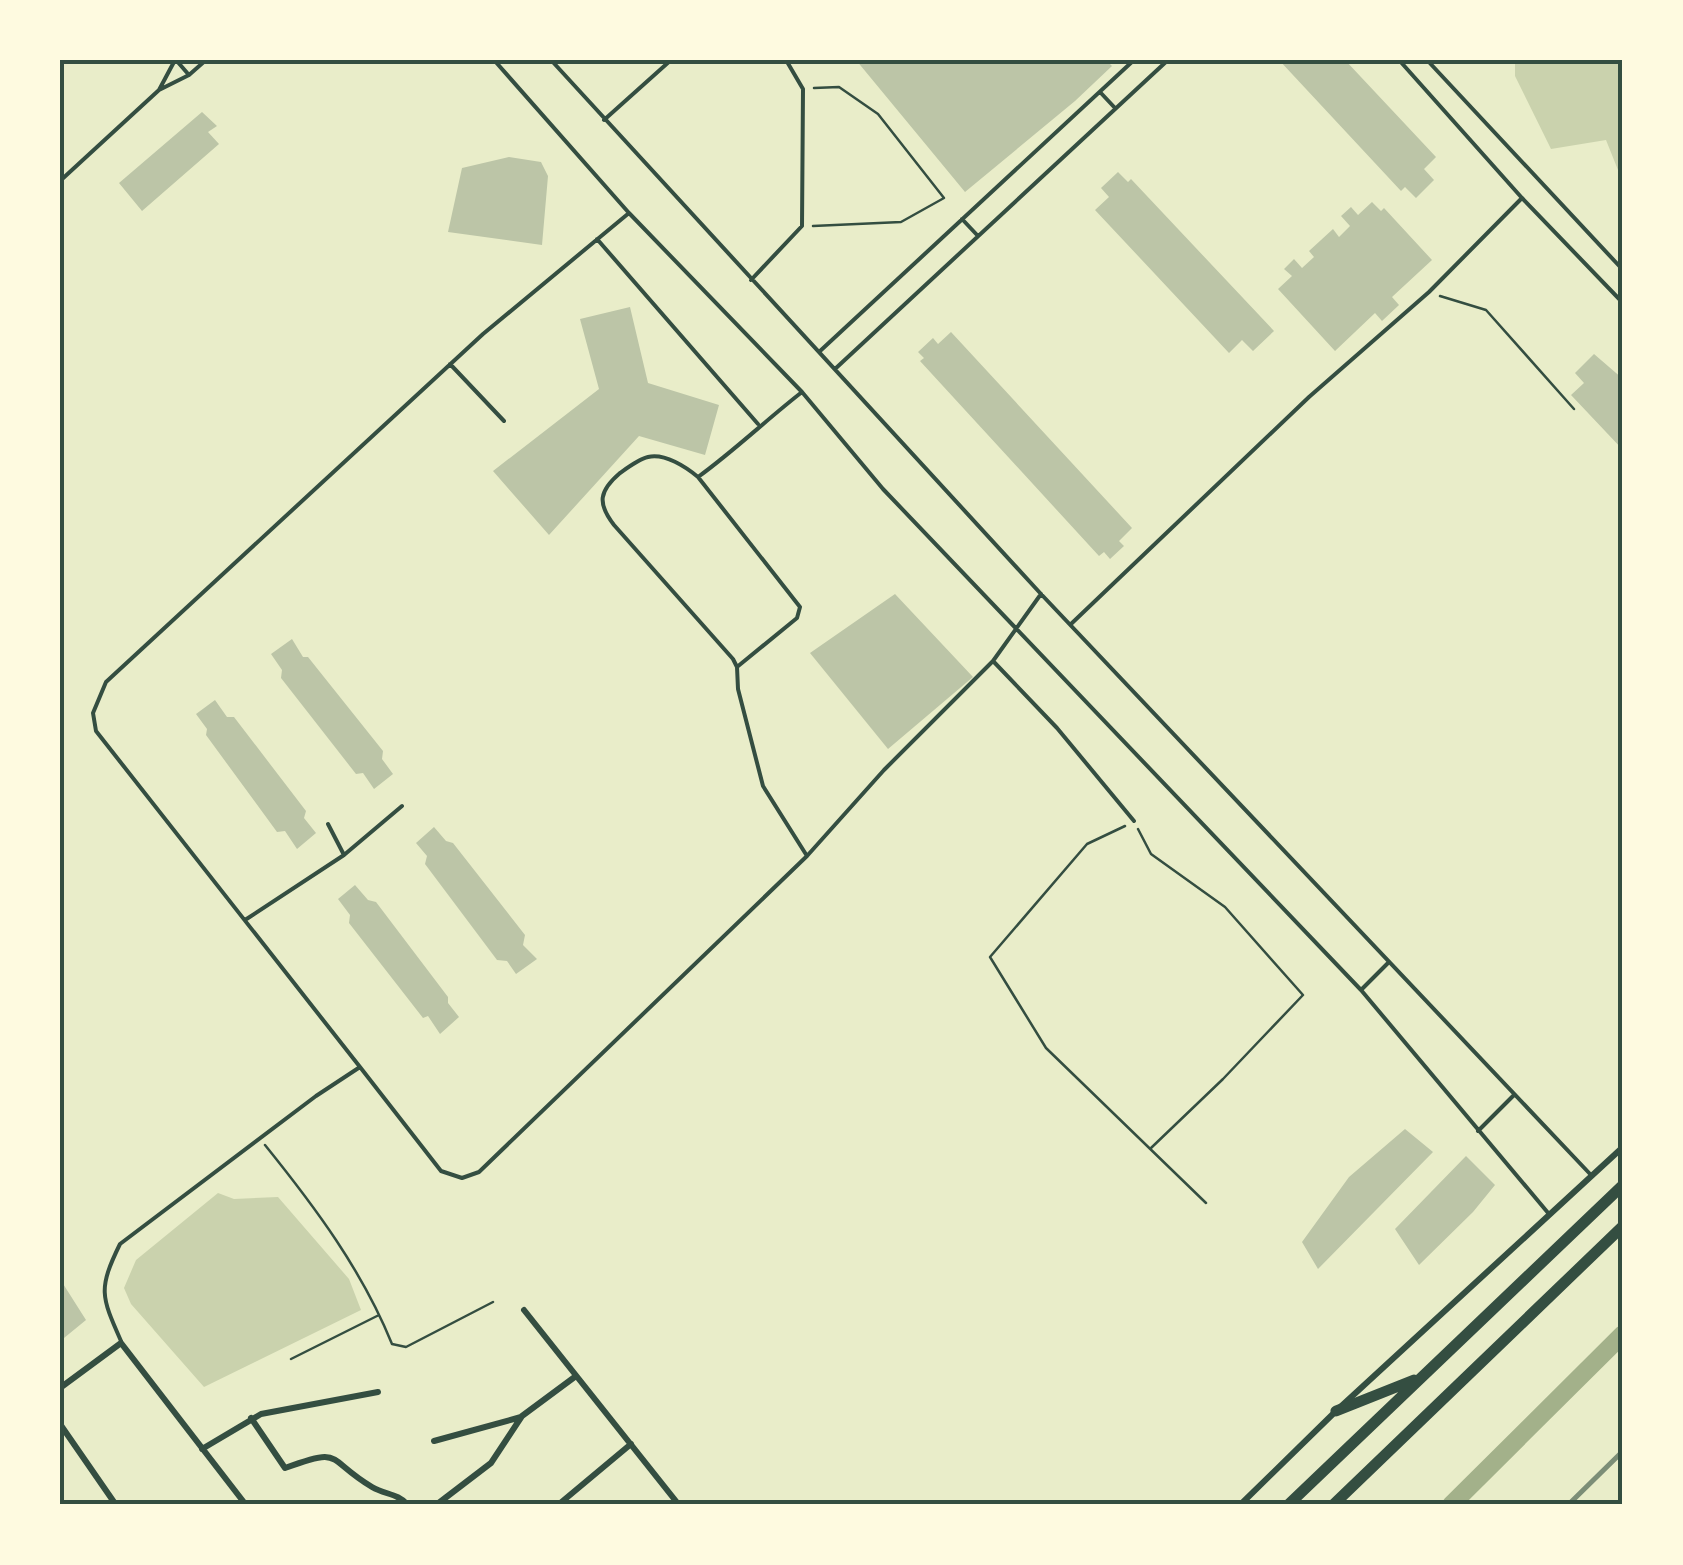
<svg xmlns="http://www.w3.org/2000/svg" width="1683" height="1565" viewBox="0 0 1683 1565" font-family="Poppins,sans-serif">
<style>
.green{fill:#cad2ad}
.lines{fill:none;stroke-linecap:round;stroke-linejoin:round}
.canal{stroke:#a3b18a;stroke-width:18}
.building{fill:#bcc5a7}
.path{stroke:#344e41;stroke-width:2.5}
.service{stroke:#344e41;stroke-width:4}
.minor{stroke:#344e41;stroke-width:6}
.trunk{stroke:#344e41;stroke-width:11}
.rail{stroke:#7c8e77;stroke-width:5}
.neatline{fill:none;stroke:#344e41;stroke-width:4}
</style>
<rect width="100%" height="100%" fill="#e9edc9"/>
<!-- green -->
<path class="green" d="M1515,60H1623V175H1620L1606,140L1551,149L1515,76Z
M218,1193L234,1199L278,1197L349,1279L361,1310L204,1387L131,1304L124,1288L136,1260Z"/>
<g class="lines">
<!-- canal -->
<path class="canal" d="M1451,1505L1623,1334"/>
</g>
<!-- building -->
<path class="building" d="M856,60H1106L1112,66L1075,101L965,192Z
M1279,60H1345L1436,157L1424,169L1434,180L1416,198L1405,187L1401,191Z
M202,112L217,126L208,132L219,144L142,211L119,183Z
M509,157L541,162L548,176L542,245L448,232L462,168Z
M1118,172L1128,182L1131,179L1274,331L1253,351L1242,340L1229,353L1095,210L1109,197L1101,188Z
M1372,202L1381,211L1384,208L1432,260L1392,297L1399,305L1382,321L1375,313L1335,351L1278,289L1292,276L1284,269L1294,259L1302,268L1314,257L1309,251L1333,229L1339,237L1350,226L1341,216L1351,207L1358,215Z
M630,307L648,383L719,405L705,455L639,436L549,535L493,471L599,389L580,319Z
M951,332L1132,528L1119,541L1124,546L1110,559L1104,552L1099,556L920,361L924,358L918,352L933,338L938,344Z
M1594,354L1623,379V450L1571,395L1584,383L1575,373Z
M895,594L973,677L888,749L810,653Z
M292,639L303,657H308L383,751L382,759L393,774L374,789L363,773L356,774L281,678L282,670L271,654Z
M215,700L227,717H234L306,811L304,818L316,833L297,849L285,831L277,832L206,735L207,729L196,714Z
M434,827L446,841L453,843L525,935L523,945L537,959L516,974L507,961L497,960L425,864L427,856L416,843Z
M355,885L368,900L376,902L448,997V1003L459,1017L440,1034L428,1016L423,1018L349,923L350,915L338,899Z
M1405,1129L1433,1152L1318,1269L1302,1242L1349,1177Z
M1466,1156L1495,1185L1473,1212L1419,1265L1395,1229Z
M60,1279L86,1320L64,1338L60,1331Z"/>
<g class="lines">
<!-- path -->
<path class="path" d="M813,226L901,222L944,198L878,114L839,87L814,88
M1440,296L1486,310L1574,409
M1125,826L1087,844L990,957L1046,1048L1206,1203
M1138,829L1151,854L1225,907L1303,995L1223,1079L1151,1148
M265,1145C315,1207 362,1270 392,1344L406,1347L493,1302
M291,1359L379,1315"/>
<!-- service -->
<path class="service" d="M176,60L189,75
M494,60L629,213L802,392L883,489L1361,990L1549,1214
M551,60L1041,594L1591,1175
M1399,60L1522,198L1623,303
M1427,60L1623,270
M159,90L175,60
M1100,92L1115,108
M604,120L671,60
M60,181L159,90L189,75L206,60
M962,219L978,236
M597,239L758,424
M751,280L802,226L803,89L786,60
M819,352L1134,60
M450,364L504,421
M835,369L1168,60
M802,392C766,420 734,451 698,477C686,467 665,453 648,457C639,459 627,468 620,473C599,491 597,503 614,525L733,659L737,667L738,689L763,786L807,856
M698,477L800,607L797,618L737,667
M1071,624L1309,397L1429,292L1522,198
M993,661L1057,728L1134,821
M328,824L344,855
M245,920L344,855L402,806
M1361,990L1388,963
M360,1067L441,1171L462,1178L479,1172L807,856L884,770L993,661L1041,594
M1478,1131L1513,1096
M121,1341C101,1296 98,1289 120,1244L316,1096L360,1067L96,731L93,713L106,682L483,334L629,213"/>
<!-- minor -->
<path class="minor" d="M524,1310L679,1505
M60,1388L121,1343L246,1505
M251,1418L285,1468C344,1446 325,1459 372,1487C386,1495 397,1493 408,1505
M60,1424L116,1505
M434,1441L521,1417
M202,1449L261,1414L378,1392
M436,1505L491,1463L522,1416L576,1376
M558,1505L631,1444
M1240,1505L1336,1411L1623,1147"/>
<!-- trunk -->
<path class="trunk" d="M1336,1411L1414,1380
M1288,1505L1623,1185
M1333,1505L1623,1226"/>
<!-- rail -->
<path class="rail" d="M1568,1505L1623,1451"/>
</g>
<!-- border -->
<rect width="1683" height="1565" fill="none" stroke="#fefae0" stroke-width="125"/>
<rect x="62" y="62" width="1558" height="1440" class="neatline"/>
</svg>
